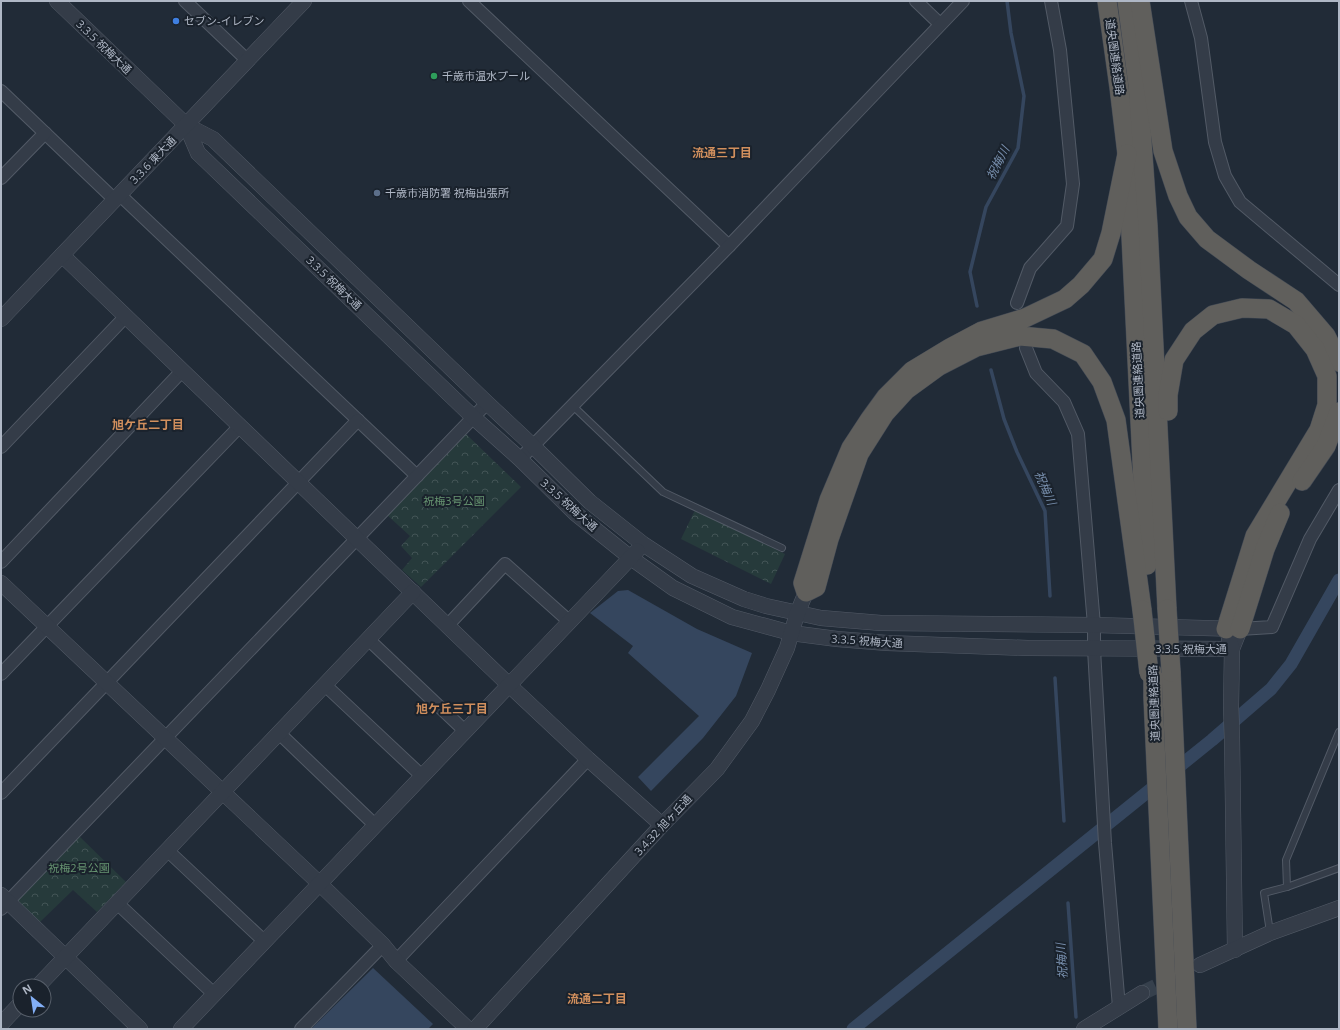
<svg xmlns="http://www.w3.org/2000/svg" width="1340" height="1030" font-family="'Open Sans','Noto Sans JP',sans-serif">
<style>
.park{fill:url(#park-crowns)}
.water{fill:#35465e}
.lines{fill:none;stroke-linecap:round;stroke-linejoin:round}
.stream{stroke:#35465e;stroke-width:3.5}
.canal{stroke:#35465e;stroke-width:13}
.tertiary-tunnel{stroke:#36404c;stroke-width:15;stroke-dasharray:15 8;stroke-linecap:butt}
.service-casing{stroke:#525a66;stroke-width:8}
.minor-casing{stroke:#525a66;stroke-width:14}
.tertiary-casing{stroke:#525a66;stroke-width:16}
.trunk-casing{stroke:#3f4753;stroke-width:20}
.service{stroke:#343c48;stroke-width:6}
.minor{stroke:#343c48;stroke-width:12}
.tertiary{stroke:#343c48;stroke-width:15}
.trunk{stroke:#605f5c;stroke-width:19}
.trunk-bridge-casing{stroke:#3f4753;stroke-width:20;stroke-linecap:butt}
.trunk-bridge{stroke:#605f5c;stroke-width:19}
.shop-dot{fill:#3f7fe0;stroke:#1a222c;stroke-width:1.5}
.leisure-dot{fill:#2e9e5b;stroke:#1a222c;stroke-width:1.5}
.service-dot{fill:#5c6f8a;stroke:#1a222c;stroke-width:1.5}
.labels{text-anchor:middle;stroke-width:4;stroke-linejoin:round;paint-order:stroke}
.poi-label{font-size:11px;fill:#afb7c5;stroke:#1a222c;text-anchor:start}
.street-label{font-size:11px;fill:#afb7c5;stroke:#1a222c}
.park-label{font-size:11px;fill:#679571;stroke:#1a222c}
.neighbourhood-label{font-size:12px;font-weight:bold;fill:#d18f5d;stroke:#1a222c}
.water-label{font-size:12px;font-style:italic;fill:#778eac;stroke:#1a222c}
</style>
<defs>
<pattern id="park-crowns" width="20" height="18" patternUnits="userSpaceOnUse"><rect width="20" height="18" fill="#263a3b"/><path d="M2 6a3 3 0 1 1 6 0M12 15a3 3 0 1 1 6 0" fill="none" stroke="#435456"/></pattern>
</defs>
<rect width="100%" height="100%" fill="#212b37"/>
<!-- park -->
<g class="park">
<polygon points="466,434 521,487 421,587 402,570 412,558 401,546 410,536 387,515"/>
<polygon points="695,510 785,554 771,584 681,539"/>
<polygon points="78,835 126,882 97,912 73,890 40,922 17,900"/>
</g>
<!-- water -->
<g class="water">
<polygon points="628,590 697,629 752,653 736,696 703,738 651,791 638,777 699,716 628,653 633,646 590,613 618,591"/>
<polygon points="373,968 433,1024 428,1029 311,1029"/>
</g>
<g class="lines">
<!-- stream -->
<g class="stream">
<polyline points="977,306 970,272 986,207 1018,148 1024,96 1011,33 1007,1"/>
<polyline points="991,370 1004,419 1017,452 1045,511 1050,596"/>
<polyline points="1055,678 1064,821"/>
<polyline points="1068,903 1076,1017"/>
</g>
<!-- canal -->
<polyline class="canal" points="853,1029 1212,740 1271,689 1291,664 1339,580"/>
<!-- tertiary-tunnel -->
<polyline class="tertiary-tunnel" points="1142,993 1174,978"/>
<!-- service casing -->
<g class="service-casing">
<g id="service">
<polyline points="573,406 663,492 782,548"/>
<polyline points="1287,887 1286,860 1339,732"/>
<polyline points="1270,932 1264,893 1287,887 1339,868"/>
</g>
</g>
<!-- minor casing -->
<g class="minor-casing">
<g id="minor">
<polyline points="185,1 247,60"/>
<polyline points="469,1 729,246"/>
<polyline points="916,1 940,24"/>
<polyline points="1191,1 1201,38 1215,142 1225,176 1240,202 1339,285"/>
<polyline points="1,91 115,200"/>
<polyline points="1,178 45,133"/>
<polyline points="120,195 417,476"/>
<polyline points="1017,303 1030,268 1067,226 1073,184 1060,50 1051,1"/>
<polyline points="1026,348 1036,373 1064,402 1078,434 1094,625 1094,649 1105,843 1119,1007"/>
<polyline points="1,447 126,316"/>
<polyline points="520,459 729,246 963,1"/>
<polyline points="1,562 182,371"/>
<polyline points="448,625 505,564 570,622"/>
<polyline points="1240,629 1272,627 1310,539 1339,490"/>
<polyline points="368,639 465,731"/>
<polyline points="1,674 240,426"/>
<polyline points="325,685 422,776"/>
<polyline points="279,733 375,825"/>
<polyline points="1,793 358,420"/>
<polyline points="167,850 264,941"/>
<polyline points="117,903 214,994"/>
<polyline points="1,909 487,403"/>
<polyline points="396,961 588,759"/>
<polyline points="301,1029 383,945"/>
</g>
</g>
<!-- tertiary casing -->
<g class="tertiary-casing">
<g id="tertiary">
<polyline points="57,1 186,125 213,139 487,403 533,446 590,502 643,544 692,576 744,599 766,606 821,618 881,623 1094,625 1240,629 1232,649 1028,648 887,643 837,639 791,633 732,617 673,588 631,558 576,514 520,459 473,417 198,153 186,125"/>
<polyline points="62,255 509,685 588,759 662,825"/>
<polyline points="1,319 304,1"/>
<polyline points="1,583 319,883 383,945 396,961 468,1029"/>
<polyline points="1229,639 1232,649 1231,707 1232,737 1235,950"/>
<polyline points="1,895 140,1029"/>
<polyline points="1200,965 1270,933 1339,908"/>
<polyline points="38,986 413,592"/>
<polyline points="1,1024 20,1004"/>
<polyline points="181,1029 637,551"/>
<polyline points="475,1029 662,825 717,769 752,721 768,690 787,648 797,614 806,592"/>
<polyline points="1084,1029 1142,993"/>
</g>
</g>
<!-- trunk casing -->
<g class="trunk-casing">
<g id="trunk">
<polyline points="1107,1 1119,87 1127,154 1147,565"/>
<polyline points="1127,1 1138,85 1148,226 1167,609"/>
<polyline points="1140,1 1163,151 1178,196 1188,217 1207,239 1249,270 1296,301 1326,336 1339,362"/>
<polyline points="1127,154 1111,233 1103,259 1081,285 1065,299 1025,318 982,331 950,348 912,371 886,397 870,419 851,448 829,500 803,583 806,592 816,587 829,539 859,454 885,413 906,390 939,366 976,347 1020,336 1053,339 1083,354 1102,382 1116,420 1142,610"/>
<polyline points="1168,411 1168,395 1174,360 1193,331 1213,315 1242,308 1269,309 1296,325 1315,349 1327,376 1327,405 1319,430 1255,536 1226,629"/>
<polyline points="1302,481 1326,446 1339,412"/>
<polyline points="1240,629 1265,549 1280,513"/>
<polyline points="1171,672 1187,1029"/>
<polyline points="1153,673 1153,697 1168,1029"/>
</g>
</g>
<!-- service -->
<use href="#service" class="service"/>
<!-- minor -->
<use href="#minor" class="minor"/>
<!-- tertiary -->
<use href="#tertiary" class="tertiary"/>
<!-- trunk -->
<use href="#trunk" class="trunk"/>
<!-- trunk-bridge casing -->
<g class="trunk-bridge-casing">
<g id="trunk-bridge">
<polyline points="1167,609 1171,672"/>
<polyline points="1142,610 1149,673"/>
</g>
</g>
<!-- trunk-bridge -->
<use href="#trunk-bridge" class="trunk-bridge"/>
</g>
<!-- markers -->
<circle class="shop-dot" cx="176" cy="21" r="4"/>
<circle class="leisure-dot" cx="434" cy="76" r="4"/>
<circle class="service-dot" cx="377" cy="193" r="4"/>
<g class="labels">
<!-- poi labels -->
<g class="poi-label">
<text x="184" y="25">セブン-イレブン</text>
<text x="442" y="80">千歳市温水プール</text>
<text x="385" y="197">千歳市消防署 祝梅出張所</text>
</g>
<!-- street labels -->
<g class="street-label">
<text transform="translate(104 47) rotate(44)" y="4">3.3.5 祝梅大通</text>
<text transform="translate(1115 57) rotate(82)" y="4">道央圏連絡道路</text>
<text transform="translate(153 160) rotate(-46)" y="4">3.3.6 東大通</text>
<text transform="translate(334 283) rotate(44)" y="4">3.3.5 祝梅大通</text>
<text transform="translate(1138 380) rotate(-93)" y="4">道央圏連絡道路</text>
<text transform="translate(569 505) rotate(42)" y="4">3.3.5 祝梅大通</text>
<text transform="translate(867 641) rotate(4)" y="4">3.3.5 祝梅大通</text>
<text x="1191" y="653">3.3.5 祝梅大通</text>
<text transform="translate(1154 703) rotate(-92)" y="4">道央圏連絡道路</text>
<text transform="translate(663 825) rotate(-47)" y="4">3.4.32 旭ヶ丘通</text>
</g>
<!-- park labels -->
<g class="park-label">
<text x="454" y="505">祝梅3号公園</text>
<text x="79" y="872">祝梅2号公園</text>
</g>
<!-- neighbourhood labels -->
<g class="neighbourhood-label">
<text x="722" y="157">流通三丁目</text>
<text x="148" y="429">旭ケ丘二丁目</text>
<text x="452" y="713">旭ケ丘三丁目</text>
<text x="597" y="1003">流通二丁目</text>
</g>
<!-- water labels -->
<g class="water-label">
<text transform="translate(998 163) rotate(-63)" y="4">祝梅川</text>
<text transform="translate(1045 488) rotate(67)" y="4">祝梅川</text>
<text transform="translate(1062 961) rotate(-94)" y="4">祝梅川</text>
</g>
</g>
<!-- border -->
<rect width="1340" height="1030" fill="none" stroke="#afb7c5" stroke-width="4"/>
<!-- north arrow -->
<g transform="translate(32 998) rotate(330)"><circle r="19" fill="#1a222c" stroke="#565e69"/>
<path d="M0-3L7 15L0 10L-7 15Z" fill="#83aff6"/>
<text y="-6" font-size="11" font-weight="bold" text-anchor="middle" fill="#afb7c5">N</text>
</g>
</svg>
